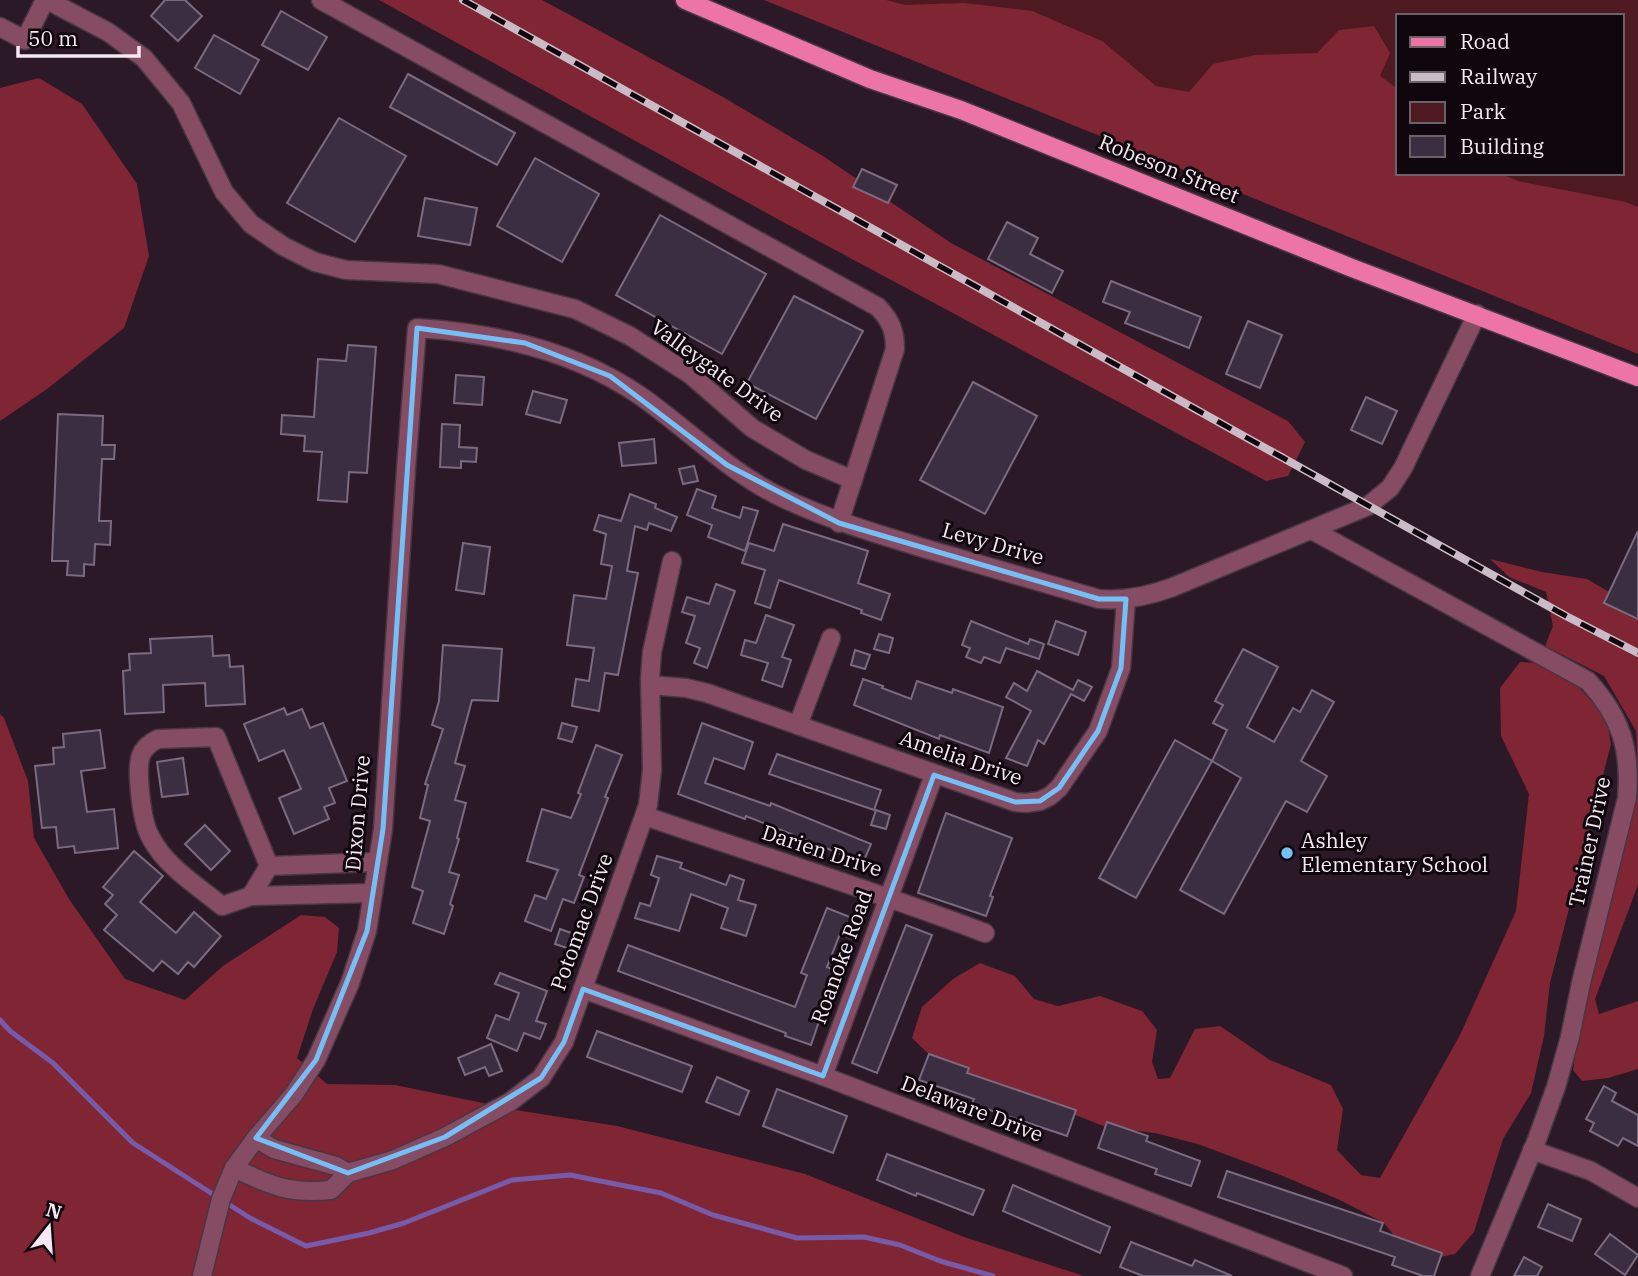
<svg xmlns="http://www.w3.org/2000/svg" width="1638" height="1276" font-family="'IBM Plex Serif',serif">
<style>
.green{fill:#4e1921;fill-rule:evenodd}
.forest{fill:#802534}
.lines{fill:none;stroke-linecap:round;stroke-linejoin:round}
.stream{stroke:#775bab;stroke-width:5}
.building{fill:#3c2e41;stroke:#7b6b81;stroke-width:2}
.minor-casing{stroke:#473643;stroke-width:21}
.primary-casing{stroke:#473643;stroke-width:21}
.minor{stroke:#864c63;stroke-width:18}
.primary{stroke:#ec74a6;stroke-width:18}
.rail-casing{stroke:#cabcc6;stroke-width:8}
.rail{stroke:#0f070d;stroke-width:5;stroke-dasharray:16;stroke-linecap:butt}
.marked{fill:none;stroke:#74c0f6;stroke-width:5;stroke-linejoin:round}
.poi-dot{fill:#74c0f6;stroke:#0f070d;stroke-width:2.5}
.labels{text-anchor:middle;stroke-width:6;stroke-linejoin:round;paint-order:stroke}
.street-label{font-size:21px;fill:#f5e8f1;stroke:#0f070d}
.poi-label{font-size:21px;fill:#f5e8f1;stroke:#0f070d;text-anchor:start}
</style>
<rect width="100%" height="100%" fill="#2b1927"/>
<!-- green -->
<path class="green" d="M838 0H1638V326ZM1398 16H1622V173H1398Z"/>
<!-- forest -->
<g class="forest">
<polygon points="379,0 542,0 723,97 823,156 951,243 1288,421 1305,442 1288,476 1266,481 783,222"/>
<polygon points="764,0 886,0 905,5 964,3 1032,11 1102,41 1156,86 1189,92 1213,64 1255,55 1317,53 1339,30 1374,26 1390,53 1380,76 1398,89 1398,173 1499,173 1518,181 1626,202 1638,207 1638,354"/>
<polygon points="39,78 82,104 137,184 149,256 124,328 47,389 0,421 0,88"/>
<polygon points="1490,559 1542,572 1587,579 1638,609 1638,773 1636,731 1604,676 1545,646 1553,626 1546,592 1509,577"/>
<polygon points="1520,662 1538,663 1573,681 1606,717 1611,744 1550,983 1544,1036 1531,1093 1503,1139 1474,1232 1455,1254 1434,1258 1401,1244 1384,1223 1340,1200 1278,1174 1198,1144 1155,1133 1106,1127 934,1059 912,1038 922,1007 953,979 980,963 1015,976 1034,999 1058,1006 1100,996 1142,1011 1157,1030 1152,1062 1158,1079 1170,1078 1195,1029 1220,1026 1270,1060 1331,1085 1343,1109 1337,1150 1361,1175 1380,1178 1460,1035 1516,911 1529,794 1501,736 1500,688"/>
<polygon points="0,714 4,718 28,781 34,838 69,899 125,979 185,1000 223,966 301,915 325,917 339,928 337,952 313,1009 297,1058 327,1084 395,1085 522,1111 617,1126 805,1174 964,1237 1084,1276 0,1276"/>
<polygon points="1638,795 1638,885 1595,999 1599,1014 1638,1001 1638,1069 1608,1078 1582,1081 1573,1070 1579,1025"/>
</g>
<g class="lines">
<!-- stream -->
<polyline class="stream" points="0,1020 10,1031 53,1063 133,1143 250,1218 306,1246 369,1233 404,1223 512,1180 570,1175 661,1193 713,1215 797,1238 864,1237 900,1245 940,1261 993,1276"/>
</g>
<!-- building -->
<g class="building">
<polygon points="165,0 185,0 202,16 178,41 151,16"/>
<polygon points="281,11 327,37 308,70 262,45"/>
<polygon points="214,35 259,60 240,94 195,68"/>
<polygon points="408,74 515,133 497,165 390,107"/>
<polygon points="339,118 406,156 355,242 287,203"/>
<polygon points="535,158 599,194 562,262 497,226"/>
<polygon points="862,169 897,185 888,203 853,187"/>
<polygon points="425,198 477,208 470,245 418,236"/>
<polygon points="660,215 766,274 722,354 616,295"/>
<polygon points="1007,222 1038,238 1030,254 1063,271 1052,293 988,259"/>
<polygon points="1111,281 1201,317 1189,348 1125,323 1130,312 1103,302"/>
<polygon points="794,296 863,331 816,419 747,383"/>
<polygon points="1248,321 1282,335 1260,388 1226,374"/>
<polygon points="348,345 376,347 367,473 349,472 347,502 318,500 322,452 304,451 305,436 281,434 282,415 314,417 318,359 346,361"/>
<polygon points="456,375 484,377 482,405 454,403"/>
<polygon points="973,382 1037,416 985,514 920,480"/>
<polygon points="533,391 567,400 560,423 526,414"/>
<polygon points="1366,397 1397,411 1382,444 1351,430"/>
<polygon points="58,414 103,416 102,445 115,445 114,459 102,459 99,521 111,521 110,545 95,544 94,565 84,564 84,576 67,575 68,561 52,561"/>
<polygon points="442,424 460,425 459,447 477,448 476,462 461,461 461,468 440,467"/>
<polygon points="654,439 656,463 622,466 619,443"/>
<polygon points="694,466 698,481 683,484 679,469"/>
<polygon points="697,489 716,496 712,508 740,518 743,507 758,511 745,551 708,537 712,525 687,515"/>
<polygon points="630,494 656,504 655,508 677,517 671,531 649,523 647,530 635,526 627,571 638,573 618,675 605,673 599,711 572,706 576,679 589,681 594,648 567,645 574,595 606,599 612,566 601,564 606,534 594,530 599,515 621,521"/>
<polygon points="783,524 868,551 858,583 890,594 881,620 861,613 862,610 779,580 770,608 755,603 765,570 742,563 749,543 774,551"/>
<polygon points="1638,531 1638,619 1604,603"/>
<polygon points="463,543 490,547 484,594 456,590"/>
<polygon points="716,584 735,591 707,668 694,663 700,648 686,643 695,616 682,612 687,597 709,604"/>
<polygon points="766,615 794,625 782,657 791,660 782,687 762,680 768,663 741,655 745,640 756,643"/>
<polygon points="971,621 1028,644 1030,639 1044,644 1039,659 1006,648 1000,663 984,657 981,663 966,657 970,648 962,645"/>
<polygon points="1056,621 1086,632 1078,655 1048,644"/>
<polygon points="879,634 893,638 889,653 874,649"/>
<polygon points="212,636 213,656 229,655 230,667 243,666 245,704 206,706 205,683 163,685 164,712 125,714 123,671 130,670 129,654 151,653 150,639"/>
<polygon points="443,645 502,649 498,701 472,700 455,763 465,766 455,800 466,803 457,838 459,839 449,872 459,875 450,904 453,906 444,934 413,923 423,891 412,887 430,821 420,818 428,785 425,784 443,729 432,725 439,701"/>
<polygon points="1243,649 1278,667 1247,727 1274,742 1293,708 1300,712 1312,690 1334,702 1301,761 1327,776 1307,812 1286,801 1224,914 1180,890 1241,778 1212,761 1227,730 1213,723 1223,705 1215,701"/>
<polygon points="855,650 870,655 865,669 851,665"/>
<polygon points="1037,671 1073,690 1078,680 1092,687 1084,701 1071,694 1044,744 1038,740 1027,766 1006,758 1031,711 1006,697 1014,683 1027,691"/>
<polygon points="863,679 883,686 882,688 911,699 917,681 952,693 953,689 1003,707 989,753 940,735 939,739 854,705"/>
<polygon points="284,708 287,715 302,709 310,728 323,723 347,781 329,788 335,803 324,807 329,819 294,834 279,798 301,789 284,750 259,761 244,724"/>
<polygon points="562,723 577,727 572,742 558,738"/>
<polygon points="702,723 753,742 744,769 714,758 705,783 770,806 771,803 871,844 863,863 746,816 745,819 678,794"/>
<polygon points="100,730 105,768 81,771 87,812 114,809 118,848 75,853 74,846 58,848 56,827 42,828 35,766 54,764 53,748 64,747 63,734"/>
<polygon points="1175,740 1212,761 1136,898 1099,878"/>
<polygon points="596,745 622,755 605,797 608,798 579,875 584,877 574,903 563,899 551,931 525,921 535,895 546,899 558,870 527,861 542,809 571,818 581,794 578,793"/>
<polygon points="777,754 881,790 874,810 769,774"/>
<polygon points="183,758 188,794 162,797 157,762"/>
<polygon points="876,810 890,815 886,829 871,825"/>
<polygon points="946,813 1012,838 990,896 993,897 986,916 918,893"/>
<polygon points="205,825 230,851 211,870 185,844"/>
<polygon points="134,851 163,876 140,902 176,933 194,912 221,936 194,967 188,962 178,974 162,961 153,971 104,930 117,915 105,904 113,895 103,887"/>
<polygon points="657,856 682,863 680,868 726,885 730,875 744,880 738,900 756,905 746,936 721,928 728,908 691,894 679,931 635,918 640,903 650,906 659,878 651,875"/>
<polygon points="827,908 860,921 853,939 840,934 827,967 836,971 811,1045 785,1036 786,1033 618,971 628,945 795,1007 807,975 801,973"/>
<polygon points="906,925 932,935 877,1073 852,1063"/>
<polygon points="560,929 574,934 570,949 555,944"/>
<polygon points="500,973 547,991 536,1021 546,1024 540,1039 524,1033 517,1051 487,1038 496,1015 509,1020 519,993 495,984"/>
<polygon points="597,1031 692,1066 682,1092 587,1057"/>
<polygon points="491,1044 502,1071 489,1076 485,1067 465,1075 458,1058"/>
<polygon points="929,1054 969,1068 967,1073 1076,1110 1067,1136 972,1104 974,1099 919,1080"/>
<polygon points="717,1077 749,1091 739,1115 706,1102"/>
<polygon points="1604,1086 1616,1093 1612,1101 1638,1115 1638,1146 1623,1138 1618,1146 1590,1131 1594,1123 1586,1119"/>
<polygon points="777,1089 847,1116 833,1153 763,1126"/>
<polygon points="1107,1122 1148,1136 1146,1141 1200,1161 1191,1186 1155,1174 1157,1169 1098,1148"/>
<polygon points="887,1154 984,1190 973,1215 917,1193 916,1196 877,1180"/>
<polygon points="1227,1171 1383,1223 1380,1231 1442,1253 1434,1276 1423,1276 1392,1265 1395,1257 1218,1197"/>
<polygon points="1013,1185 1110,1227 1100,1253 1003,1211"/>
<polygon points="1548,1204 1581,1219 1572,1241 1538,1227"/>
<polygon points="1610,1234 1638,1255 1625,1275 1595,1254"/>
<polygon points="1131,1242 1192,1266 1195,1260 1232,1276 1143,1276 1120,1267"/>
<polygon points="1524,1257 1542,1267 1537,1276 1514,1276"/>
</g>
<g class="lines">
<!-- minor casing -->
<g class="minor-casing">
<g id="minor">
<polyline points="47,0 108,32 144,58 181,103 224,192 251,224 283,246 315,262 346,270 438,274 575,309 630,336 691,375 752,428 806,460 853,480"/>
<path d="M321 0 878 307C891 321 895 331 895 349L839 523"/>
<polyline points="0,27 25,40 45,0"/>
<path d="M1312 530 1588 681C1621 717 1631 749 1627 798L1581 983 1570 1037 1556 1087 1536 1142 1480 1276"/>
<polyline points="650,685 686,688 707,693 1015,802 1026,803 1040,801 1050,796 1059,788 1098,731 1121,668 1126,599"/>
<polyline points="798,725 831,638"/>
<path d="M645 816C758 855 873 890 985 933"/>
<polyline points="269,866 376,862"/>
<path d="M251 896 269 866 216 737 158 739C139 748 138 760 139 779 140 795 143 825 151 838 166 867 198 886 222 906L251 896 373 893"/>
<polyline points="583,989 823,1076 1343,1276"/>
<polyline points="823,1076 934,775"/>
<polyline points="1532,1150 1591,1171 1638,1198"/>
<path d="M234 1168C271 1186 289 1194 331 1190L348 1173 336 1166 274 1149 256 1138"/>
<polyline points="348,1173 393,1160 445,1137 510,1102 541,1078 564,1042 648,805 652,770 650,678 652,652 672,561"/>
<path d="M202 1276 221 1199 234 1168 256 1138 294 1094 316 1060 350 983 367 931 383 829 406 469 417 328C497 333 576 351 642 397 690 431 731 474 785 499 832 521 881 535 930 550 986 566 1043 583 1099 599 1124 601 1149 596 1173 587L1368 506 1390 488 1403 468 1477 314"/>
</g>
</g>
<!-- primary casing -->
<g class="primary-casing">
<polyline id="primary" points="685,0 870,79 961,110 1352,268 1638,377"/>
</g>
<!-- minor -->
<use href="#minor" class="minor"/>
<!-- primary -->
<use href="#primary" class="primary"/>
<!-- rail casing -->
<g class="rail-casing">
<polyline id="rail" points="463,0 1566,616 1638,653"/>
</g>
<!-- rail -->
<use href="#rail" class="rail"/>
</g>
<!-- marked area -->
<path class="marked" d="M417 328 525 343 610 376 727 465 839 523 1099 599H1126L1121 668 1098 731 1059 788 1040 801 1015 802 934 775 823 1076 583 989 564 1042 541 1078 445 1137 348 1173 256 1138 316 1060 367 931 383 829Z"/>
<!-- markers -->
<circle class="poi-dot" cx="1287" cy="853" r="7"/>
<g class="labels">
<!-- street labels -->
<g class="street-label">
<text transform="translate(1169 169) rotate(22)" y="7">Robeson Street</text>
<text transform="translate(717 371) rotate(36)" y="7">Valleygate Drive</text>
<text transform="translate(993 544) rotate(16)" y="7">Levy Drive</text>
<text transform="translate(961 758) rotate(19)" y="7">Amelia Drive</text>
<text transform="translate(358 813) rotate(-85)" y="7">Dixon Drive</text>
<text transform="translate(1590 842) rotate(-78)" y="7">Trainer Drive</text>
<text transform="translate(822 851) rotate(18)" y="7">Darien Drive</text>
<text transform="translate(582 922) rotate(-70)" y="7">Potomac Drive</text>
<text transform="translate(842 957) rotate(-70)" y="7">Roanoke Road</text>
<text transform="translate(972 1109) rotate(21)" y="7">Delaware Drive</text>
</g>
<!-- poi labels -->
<g class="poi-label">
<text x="1301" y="848">Ashley<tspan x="1301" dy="24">Elementary School</tspan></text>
</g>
</g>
<!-- legend -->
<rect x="1396" y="14" width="228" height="161" fill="#0f070d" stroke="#6b6168" stroke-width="2"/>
<rect x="1410" y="37" width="35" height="10" fill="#ec74a6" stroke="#6b6168" stroke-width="2"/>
<text x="1460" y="49" font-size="21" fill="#f5e8f1">Road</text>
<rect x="1410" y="72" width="35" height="10" fill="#cabcc6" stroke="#6b6168" stroke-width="2"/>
<text x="1460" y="84" font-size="21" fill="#f5e8f1">Railway</text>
<rect x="1410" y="102" width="35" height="21" fill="#4e1921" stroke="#6b6168" stroke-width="2"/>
<text x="1460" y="119" font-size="21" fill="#f5e8f1">Park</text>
<rect x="1410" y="136" width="35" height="21" fill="#3c2e41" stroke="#6b6168" stroke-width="2"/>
<text x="1460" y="154" font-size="21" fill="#f5e8f1">Building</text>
<!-- north arrow -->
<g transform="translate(49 1227) rotate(17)" stroke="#0f070d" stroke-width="5" paint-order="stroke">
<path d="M0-5L12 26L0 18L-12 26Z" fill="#f5e8f1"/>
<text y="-10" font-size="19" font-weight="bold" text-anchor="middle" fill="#f5e8f1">N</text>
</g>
<!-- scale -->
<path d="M18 46v10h121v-10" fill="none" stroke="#f5e8f1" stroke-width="3.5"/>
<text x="28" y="46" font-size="21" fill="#f5e8f1" stroke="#0f070d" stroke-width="5" paint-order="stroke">50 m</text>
</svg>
